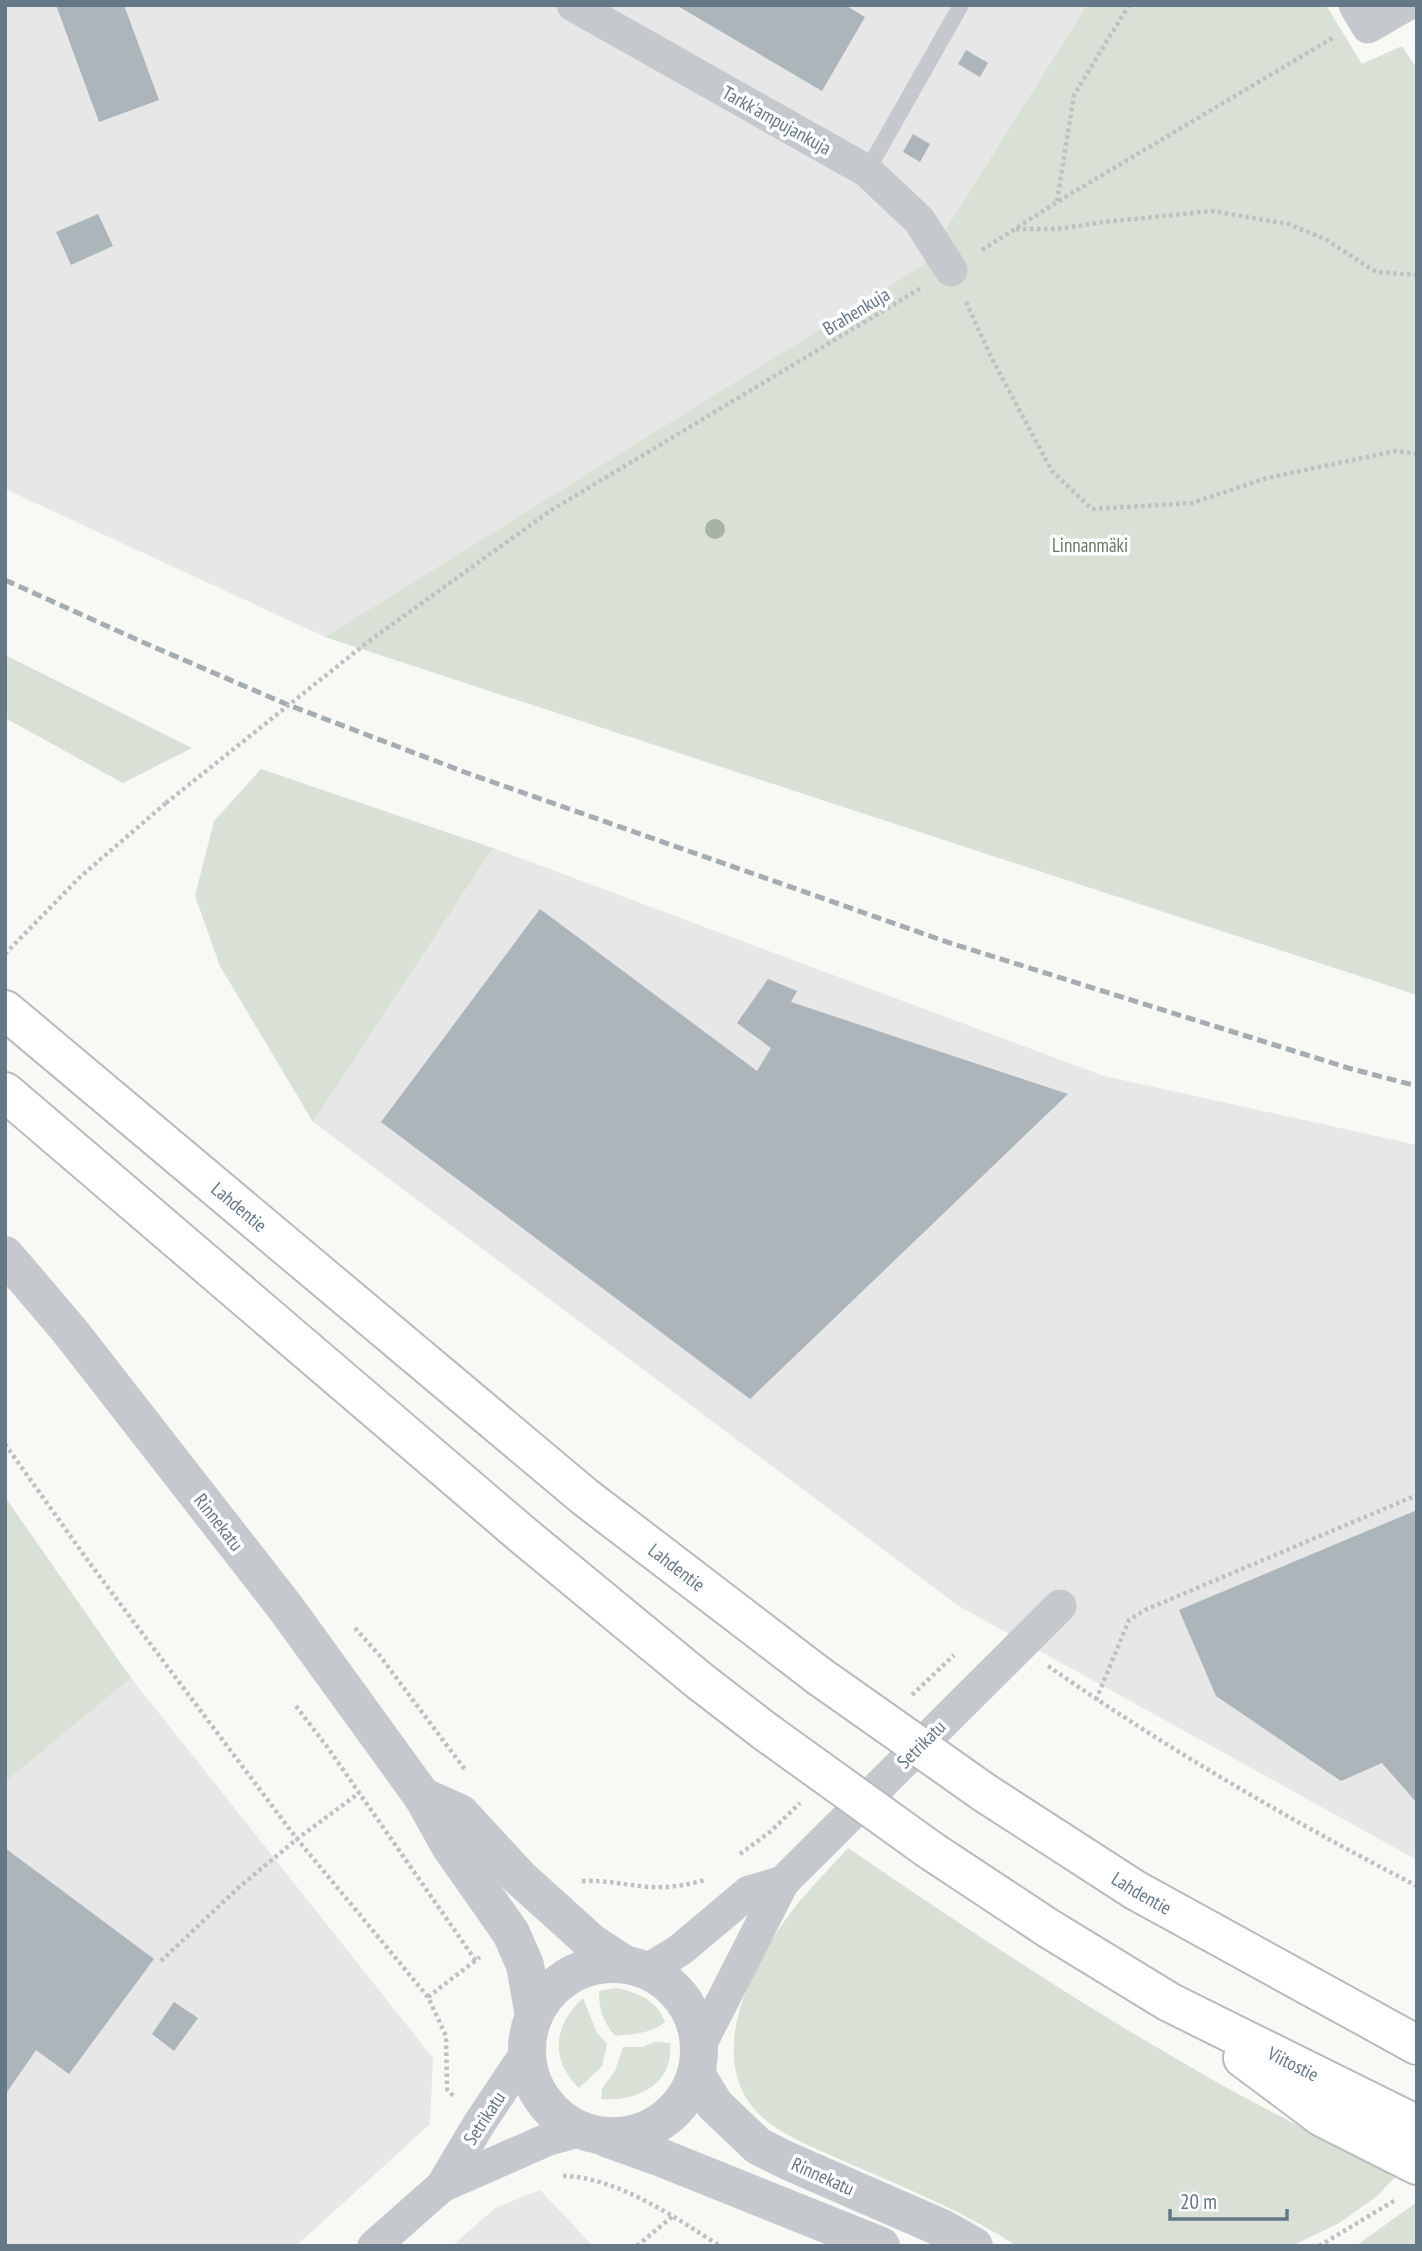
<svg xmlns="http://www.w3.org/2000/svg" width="1422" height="2251" font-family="'PT Sans Narrow',sans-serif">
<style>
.built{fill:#e6e7e6}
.green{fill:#d9e0d6}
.building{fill:#acb5ba}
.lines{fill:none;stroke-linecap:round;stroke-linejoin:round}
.trunk-casing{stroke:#b7bbbe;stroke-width:42}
.path{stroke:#bec1c3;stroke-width:4.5;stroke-dasharray:3.5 3.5;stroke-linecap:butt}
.service{stroke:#c5c9cd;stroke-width:16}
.minor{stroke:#c5c9cd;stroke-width:33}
.tertiary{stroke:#c5c9cd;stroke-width:38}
.trunk{stroke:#fff;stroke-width:38}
.rail{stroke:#a5acb2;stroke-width:5;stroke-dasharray:10 5;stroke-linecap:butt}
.trunk-bridge-casing{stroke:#b7bbbe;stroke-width:42;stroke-linecap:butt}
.path-bridge{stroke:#bec1c3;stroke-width:4.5;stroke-dasharray:3.5 3.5;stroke-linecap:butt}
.trunk-bridge{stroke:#fff;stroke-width:38}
.tree{fill:#a7b3a3}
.labels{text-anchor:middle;stroke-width:7;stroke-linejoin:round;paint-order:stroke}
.street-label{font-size:19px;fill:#657888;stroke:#fff}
.park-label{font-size:19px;fill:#657a60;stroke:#fff}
</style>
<rect width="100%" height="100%" fill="#f8f8f5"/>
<!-- built -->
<g class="built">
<polygon points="5,5 1087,5 923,265 325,637 5,489"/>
<polygon points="493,848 1104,1076 1417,1145 1417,1860 957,1605 313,1122"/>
<polygon points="131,1678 433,2058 430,2124 296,2246 5,2246 5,1782"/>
<polygon points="540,2190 593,2246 452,2246 495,2208"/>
</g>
<!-- green -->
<g class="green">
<polygon points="1087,5 1326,5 1362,64 1402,46 1417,69 1417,995 325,637 923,265"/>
<polygon points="5,655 192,748 123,783 5,718"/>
<polygon points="261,769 493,848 313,1122 220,966 195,896 214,821"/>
<polygon points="5,1497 131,1678 5,1782"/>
<path d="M848 1848C955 1921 1063 1993 1175 2058 1247 2101 1322 2138 1397 2175L1377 2196 1341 2222 1292 2246H1017C966 2213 911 2190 855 2166 827 2153 785 2138 762 2117 700 2060 753 1960 795 1907 811 1887 830 1868 848 1848Z"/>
<path d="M616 1988C637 1992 657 2000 665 2022 650 2034 634 2034 615 2036 603 2021 599 2010 599 1991Z"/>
<path d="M583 1998 597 2033 607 2044 602 2066 579 2088C549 2059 554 2025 583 1998Z"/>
<path d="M654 2042 670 2043C674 2085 636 2102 601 2099L602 2088 615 2071 623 2047H643Z"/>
<polygon points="1417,2202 1417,2246 1355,2246 1357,2245"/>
</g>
<!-- building -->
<g class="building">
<polygon points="56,5 124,5 159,100 99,122"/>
<polygon points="676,5 845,5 865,17 822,91"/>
<polygon points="966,50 988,63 980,77 958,64"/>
<polygon points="913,134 930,144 920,162 903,152"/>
<polygon points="98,214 113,246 71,265 56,232"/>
<polygon points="540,909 757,1071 771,1048 737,1023 768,979 797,991 791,1002 1068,1094 750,1399 381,1122"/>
<polygon points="1417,1510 1417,1803 1382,1763 1341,1781 1216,1696 1179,1610"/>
<polygon points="5,1848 154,1959 69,2074 36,2050 5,2095"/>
<polygon points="174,2002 198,2018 174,2051 152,2034"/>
</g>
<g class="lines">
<!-- trunk casing -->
<g class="trunk-casing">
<g id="trunk">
<path id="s1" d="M5 1010 585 1497 819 1676"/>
<polyline points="5,1092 524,1536 701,1682 766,1732"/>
<path id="s2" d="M985 1793 1135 1890 1417 2045"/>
<path id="s3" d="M930 1850 1048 1928 1169 2002 1417 2125"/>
<polyline points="1243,2058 1322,2117 1417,2165"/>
</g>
</g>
<!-- path -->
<g class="path">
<polyline points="1057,201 1074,95 1129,5"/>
<polyline points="1016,229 1056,229 1105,222 1212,211 1288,224 1325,239 1376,272 1417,275"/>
<polyline points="982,250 1057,202 1334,37"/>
<polyline points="966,302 991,357 1052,471 1092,509 1192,503 1267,478 1396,451 1417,454"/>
<polyline points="369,641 550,511 921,288"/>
<polyline points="5,954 80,877 166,803"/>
<polyline points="5,1444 91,1565 297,1839 428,1997 446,2036 447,2089 455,2098"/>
<polyline points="355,1628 380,1656 466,1771"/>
<path d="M1048 1666C1166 1748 1289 1820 1417 1886"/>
<polyline points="912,1695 954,1655"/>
<polyline points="1096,1700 1129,1620 1145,1610 1417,1495"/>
<polyline points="296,1706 328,1748 476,1961"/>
<polyline points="740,1854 770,1832 800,1803"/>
<path d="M582 1881C607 1880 626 1885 649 1887 669 1888 687 1885 705 1880"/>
<polyline points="161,1961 238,1888 297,1839 359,1793"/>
<polyline points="428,1997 480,1957"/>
<path d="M563 2176C617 2177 676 2218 720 2246"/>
<polyline points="637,2246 673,2216"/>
<polyline points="1319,2246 1397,2199"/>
</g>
<!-- service -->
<polyline class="service" points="867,171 961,5"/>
<!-- minor -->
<g class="minor">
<polyline points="573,5 867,171 919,220 951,270"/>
<polyline points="1355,5 1368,27 1406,5"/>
<polyline points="647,1970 680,1950 749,1892 783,1882"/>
<polyline points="700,2045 783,1882 1060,1606"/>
<polyline points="442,2186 479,2124 527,2052"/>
<polyline points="374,2246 442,2186 549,2139 582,2130"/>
</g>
<!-- tertiary -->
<g class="tertiary">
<polyline points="5,1255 69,1330 285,1607 422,1796 450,1846 511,1933 525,1965 534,2016"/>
<polyline points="422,1796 460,1813 519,1877 592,1943 624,1964"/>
<circle cx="613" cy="2050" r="86"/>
<polyline points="696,2074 715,2105 758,2146 788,2161 944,2229 974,2246"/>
<polyline points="606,2138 662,2158 881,2246"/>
</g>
<!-- trunk -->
<use href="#trunk" class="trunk"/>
<!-- rail -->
<polyline class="rail" points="5,580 140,641 286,704 467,773 947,942 1348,1068 1417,1086"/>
<!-- trunk-bridge casing -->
<g class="trunk-bridge-casing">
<g id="trunk-bridge">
<polyline points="819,1676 985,1793"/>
<polyline points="766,1732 930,1850"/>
</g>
</g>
<!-- path-bridge -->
<polyline class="path-bridge" points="166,803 369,641"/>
<!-- trunk-bridge -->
<use href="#trunk-bridge" class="trunk-bridge"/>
</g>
<!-- trees -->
<circle class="tree" cx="715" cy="529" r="10"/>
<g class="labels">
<!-- street labels -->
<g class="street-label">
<text transform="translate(777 120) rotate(29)" y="7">Tarkk'ampujankuja</text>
<text transform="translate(856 311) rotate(-31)" y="7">Brahenkuja</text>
<text dy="7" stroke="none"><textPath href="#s1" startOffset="306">Lahdentie</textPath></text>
<text transform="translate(219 1522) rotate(52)" y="7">Rinnekatu</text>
<text dy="7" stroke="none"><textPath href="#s1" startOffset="873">Lahdentie</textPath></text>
<text transform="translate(921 1744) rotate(-45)" y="7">Setrikatu</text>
<text dy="7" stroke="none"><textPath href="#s2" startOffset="186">Lahdentie</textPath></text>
<text dy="7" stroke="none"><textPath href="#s3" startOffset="422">Viitostie</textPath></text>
<text transform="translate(484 2118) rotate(-57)" y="7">Setrikatu</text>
<text transform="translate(823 2176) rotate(24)" y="7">Rinnekatu</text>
</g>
<!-- park labels -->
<g class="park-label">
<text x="1090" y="552">Linnanmäki</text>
</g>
</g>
<!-- border -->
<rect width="1422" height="2251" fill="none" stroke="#657888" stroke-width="14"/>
<!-- scale -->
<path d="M1170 2209v10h117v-10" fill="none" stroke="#657888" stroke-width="3.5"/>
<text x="1180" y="2209" font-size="21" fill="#657888" stroke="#ffffff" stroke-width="5" paint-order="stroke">20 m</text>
</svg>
